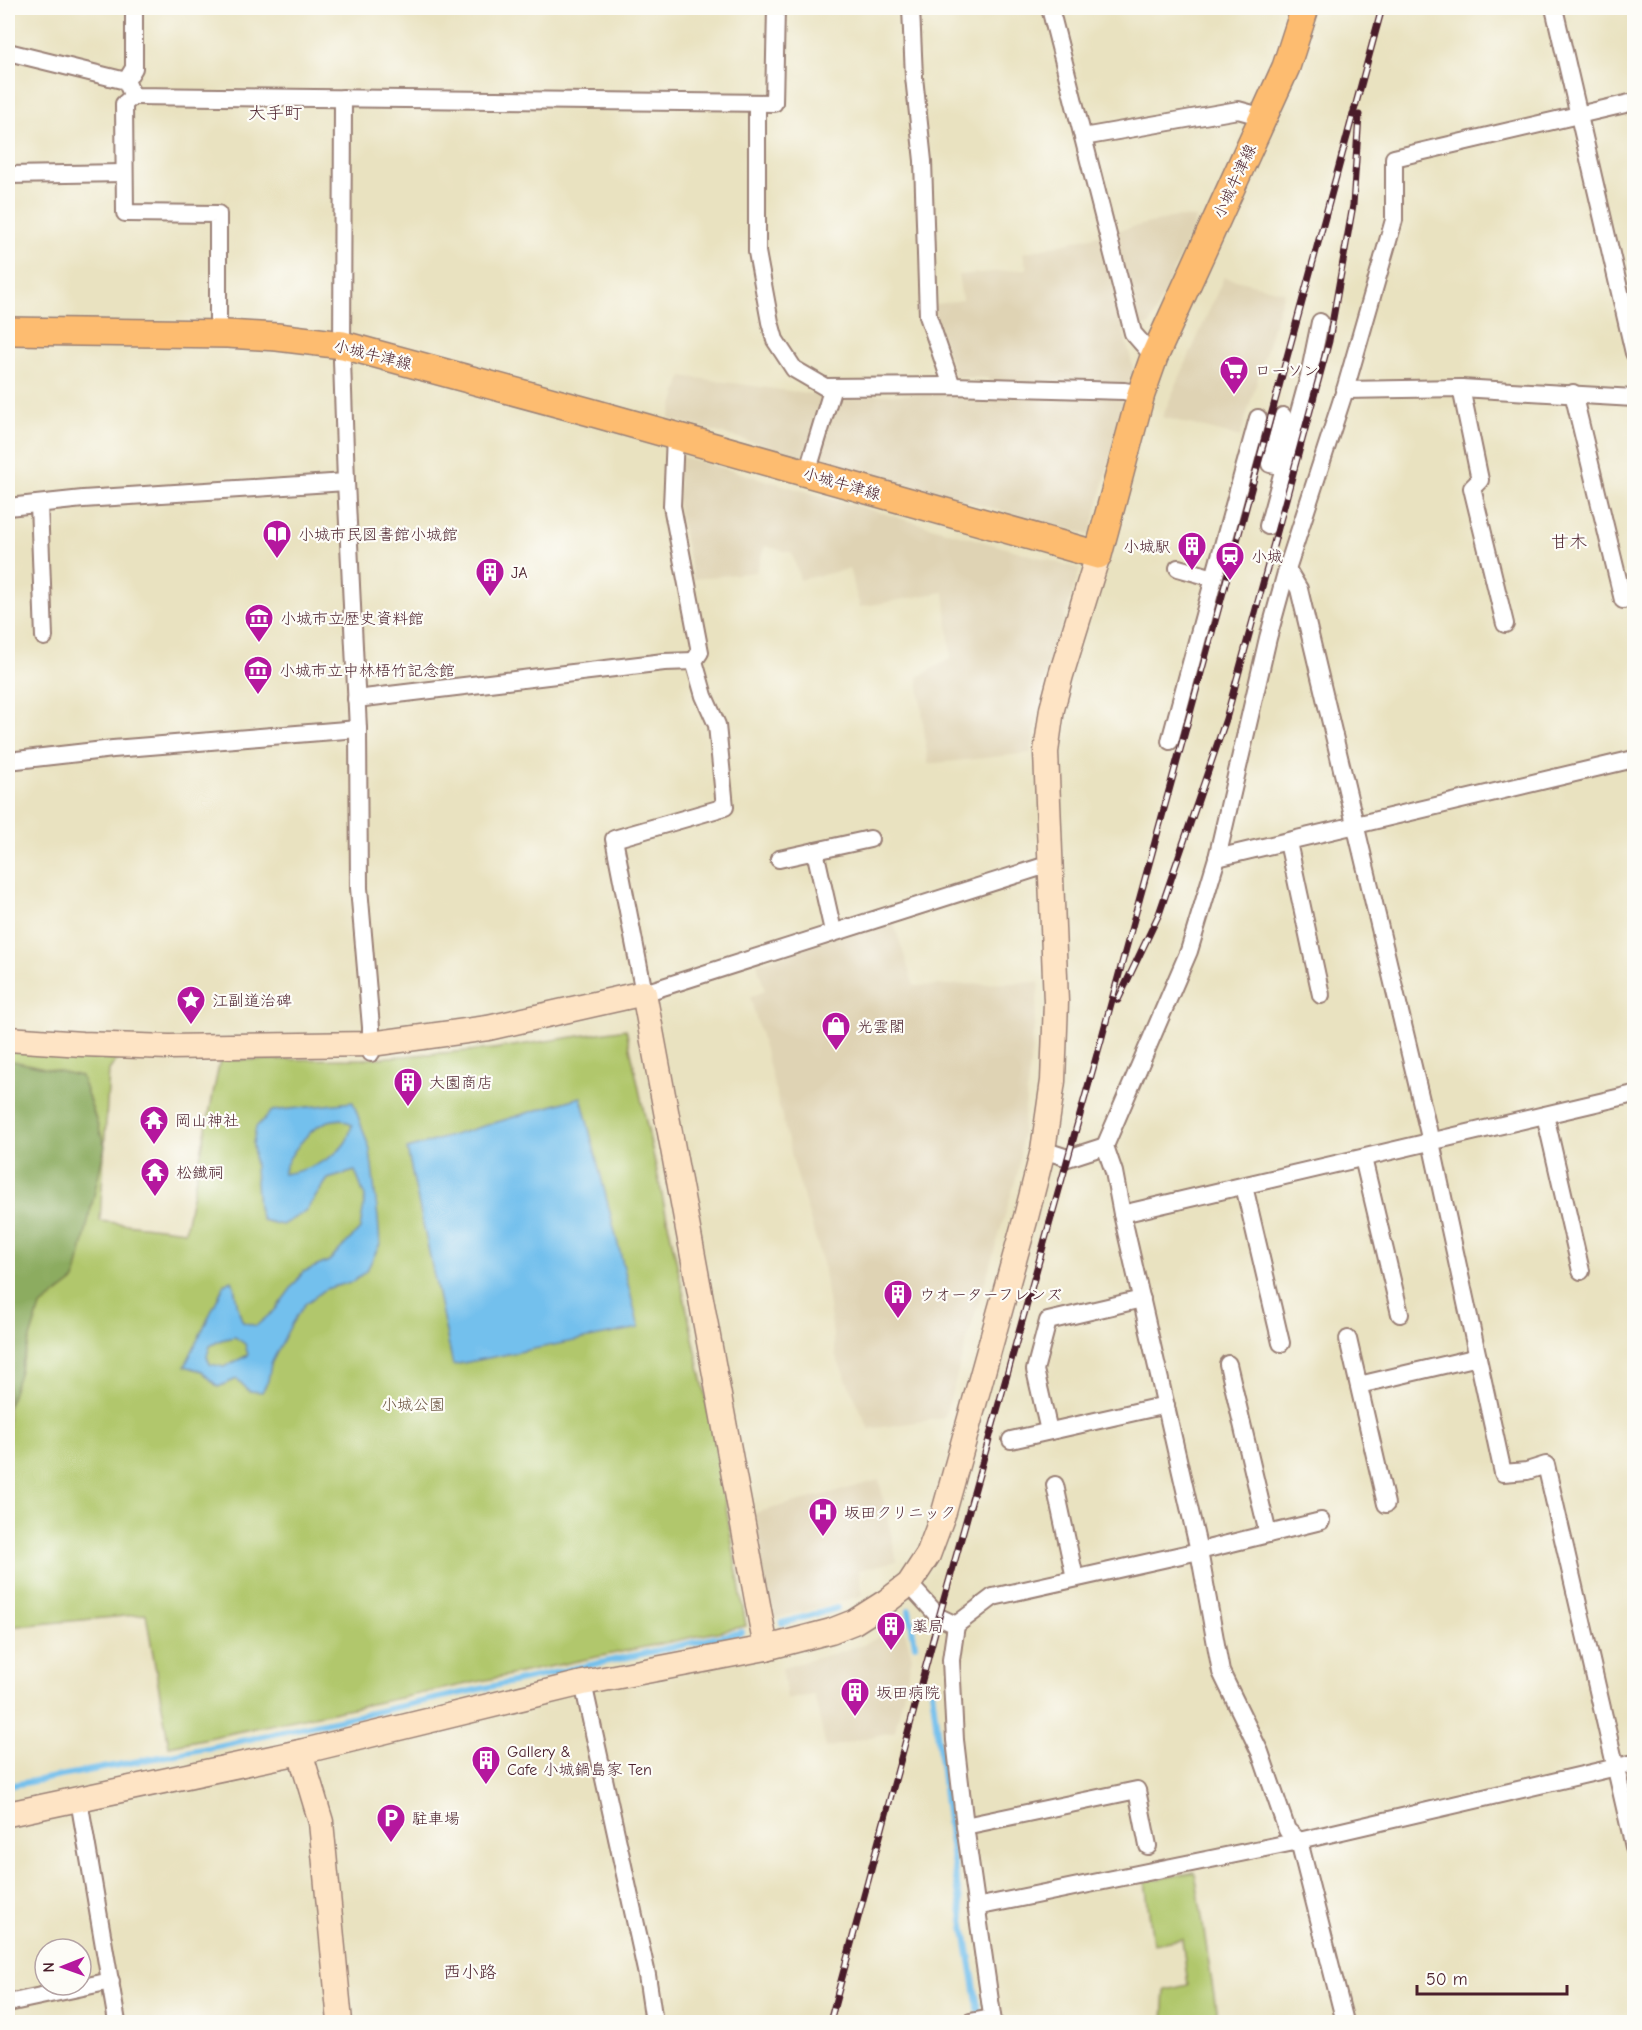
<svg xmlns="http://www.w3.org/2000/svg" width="1642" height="2030" font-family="'Comic Neue','Klee One',sans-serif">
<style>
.built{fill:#dfd3b4}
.green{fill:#b1c76c;stroke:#7e734c;stroke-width:1.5}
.forest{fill:#8cac60;stroke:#6b6646;stroke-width:1.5}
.water{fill:#73c0ed;stroke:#5e708c;stroke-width:1.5;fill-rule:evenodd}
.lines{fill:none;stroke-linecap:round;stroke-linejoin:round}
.stream{stroke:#73c0ed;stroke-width:6}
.street-casing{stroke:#9a8076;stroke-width:20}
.secondary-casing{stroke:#9a8076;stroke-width:27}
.primary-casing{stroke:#9a8076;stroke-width:30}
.street{stroke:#fff;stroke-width:16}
.secondary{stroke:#fee4c5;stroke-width:24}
.primary{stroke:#fdbc6f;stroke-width:27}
.rail-casing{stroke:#4a1f2b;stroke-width:7}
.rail{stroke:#fdfcf7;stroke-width:4.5;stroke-dasharray:14;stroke-linecap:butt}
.labels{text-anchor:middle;stroke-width:4.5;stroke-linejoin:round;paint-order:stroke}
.street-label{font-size:16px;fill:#4a1f2b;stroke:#fdfcf7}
.poi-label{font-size:16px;fill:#4a1f2b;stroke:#fdfcf7;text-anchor:start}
.park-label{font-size:16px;fill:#69513e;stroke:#fdfcf7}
.neighbourhood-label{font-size:18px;fill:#4a1f2b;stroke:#fdfcf7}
</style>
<rect width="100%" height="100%" fill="#fdfcf7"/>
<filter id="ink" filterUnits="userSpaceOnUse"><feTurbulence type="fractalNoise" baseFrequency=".0167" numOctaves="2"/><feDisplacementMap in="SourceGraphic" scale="12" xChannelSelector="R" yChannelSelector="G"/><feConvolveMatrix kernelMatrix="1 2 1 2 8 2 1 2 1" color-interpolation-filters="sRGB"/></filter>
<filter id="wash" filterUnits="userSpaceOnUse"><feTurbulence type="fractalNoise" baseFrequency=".008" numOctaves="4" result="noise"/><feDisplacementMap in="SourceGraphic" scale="24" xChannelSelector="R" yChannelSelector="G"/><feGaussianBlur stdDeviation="1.35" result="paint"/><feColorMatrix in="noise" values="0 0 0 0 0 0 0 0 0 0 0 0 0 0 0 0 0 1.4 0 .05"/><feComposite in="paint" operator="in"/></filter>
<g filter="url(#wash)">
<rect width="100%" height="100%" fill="#e9e2c0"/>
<!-- built -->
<g class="built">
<polygon points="1175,217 1197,218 1150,325 1124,331 1134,372 1090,535 669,419 682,376 818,395 988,394 988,378 955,377 932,305 962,300 958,275 1027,269 1023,253"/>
<polygon points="1224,277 1284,292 1240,437 1162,417"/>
<polygon points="677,455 1080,569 1044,679 1031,753 928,764 918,677 951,658 944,592 860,607 849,569 800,580 792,553 765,546 756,572 693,579 678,507"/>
<polygon points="892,917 914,986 1039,982 1018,1172 944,1418 869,1429 836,1357 823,1264 794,1165 767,1057 750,997 765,991 757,964"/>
<polygon points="879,1480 897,1561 859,1570 862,1596 770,1620 751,1514"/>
<polygon points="903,1624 912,1657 895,1731 826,1748 814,1695 787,1699 782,1668 863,1645"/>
</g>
<!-- green -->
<g class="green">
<polygon points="626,1029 714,1435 746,1626 169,1746 146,1614 8,1627 8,1046 65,1057 118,1059 109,1070 100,1221 185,1231 220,1060 364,1059 493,1049"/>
<polygon points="1195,1872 1218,2022 1163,2022 1165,1990 1188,1985 1182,1939 1153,1944 1145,1881"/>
</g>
<!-- forest -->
<polygon class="forest" points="8,1060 81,1076 105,1146 75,1280 40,1307 8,1408"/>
<!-- water -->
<g class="water">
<polygon points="581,1097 639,1328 453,1365 407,1149"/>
<path d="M353 1102 370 1150 378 1218 380 1244 367 1270 354 1281 326 1289 305 1304 292 1323 271 1364 268 1381 262 1392 249 1391 237 1379 218 1387 202 1371 185 1366 225 1283 232 1280C237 1294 236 1309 243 1322L256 1326 275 1310 303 1272 329 1261 360 1229 365 1197 355 1171 328 1179 305 1212 282 1225 262 1220 258 1208 253 1143 256 1127 272 1111ZM341 1119 352 1125C350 1131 349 1138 345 1143 333 1161 304 1171 283 1174 287 1156 309 1129 326 1122 331 1120 337 1120 341 1119ZM235 1337 245 1344 248 1355 224 1367 210 1364 207 1356 210 1346 221 1340Z"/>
</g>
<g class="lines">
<!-- stream -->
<g class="stream">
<polyline points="909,1610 915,1645"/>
<polyline points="782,1623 837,1608"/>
<polyline points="932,1690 953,1861 980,2019"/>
<polyline points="8,1786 213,1747 742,1632"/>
</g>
</g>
</g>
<g filter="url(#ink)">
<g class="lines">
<!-- street casing -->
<g class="street-casing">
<g id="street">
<polyline points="911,8 914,77 923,161 928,316 952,386"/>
<polyline points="1050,8 1133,333 1154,357"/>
<polyline points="1554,8 1634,353"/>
<polyline points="8,52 126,81 133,96 774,103 776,8"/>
<polyline points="126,81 134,68 134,8"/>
<polyline points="133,96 124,104 125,213 218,214 218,334"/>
<polyline points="343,98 342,360 346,482 358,729 359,888 371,1027 371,1053"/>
<polyline points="1634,102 1394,158 1394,220 1345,390 1287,569 1268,638 1217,858 1189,951 1105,1146 1114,1172 1122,1214 1634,1094"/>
<polyline points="757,104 757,252 770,322 775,340 794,369 825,387 952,386 1124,391 1141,394"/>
<polyline points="1083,137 1238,110 1264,117"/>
<polyline points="8,175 124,173"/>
<polyline points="1461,388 1480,480 1472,488 1505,624"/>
<polyline points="1345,390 1461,388 1634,398"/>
<polyline points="1573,393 1623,600"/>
<polyline points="675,436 672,506 700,652 694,661 704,696 717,725 725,807 614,839 644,993 1050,864"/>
<polyline points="1281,447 1276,465 1270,464 1283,416"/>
<polyline points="807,473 833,387"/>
<polyline points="39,504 44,637"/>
<polyline points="8,507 83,499 346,482"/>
<polyline points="1268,526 1309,376 1320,322"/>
<polyline points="1178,568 1214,578 1258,418"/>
<polyline points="1287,569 1299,589 1431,1142 1503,1473 1527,1471 1546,1465 1634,1847"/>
<polyline points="356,699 664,662 694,661"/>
<polyline points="1170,741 1214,578"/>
<polyline points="8,761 113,749 358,729"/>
<polyline points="1288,842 1321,995"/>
<polyline points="815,851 833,931"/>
<polyline points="1217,858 1634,759"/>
<polyline points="779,859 870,839"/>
<polyline points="1545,1115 1581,1271"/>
<polyline points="1043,1150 1068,1158 1105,1146"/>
<polyline points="1363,1158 1400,1314"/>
<polyline points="1244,1186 1281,1343"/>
<polyline points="1348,1339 1386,1504"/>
<polyline points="1228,1364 1268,1534"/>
<polyline points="1359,1385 1478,1357"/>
<polyline points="1049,1431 1035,1370 1048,1321 1142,1299"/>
<polyline points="1011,1440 1166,1405"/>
<polyline points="1055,1485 1075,1578"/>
<polyline points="1321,1521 1199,1551 1221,1672 1260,1752 1287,1830 1299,1841 1345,2022"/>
<polyline points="909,1584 939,1617 956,1625 951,1660 955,1740 965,1826 993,2022"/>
<polyline points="956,1625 993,1597 1199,1551 1122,1214"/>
<polyline points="583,1683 647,1975 654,2022"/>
<polyline points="79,1800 117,2022"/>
<polyline points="965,1826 1137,1790 1148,1846"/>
<polyline points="976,1907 1299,1841 1634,1763"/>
<polyline points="8,2003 111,1981"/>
<polyline points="970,2022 992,2018"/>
</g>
</g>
<!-- secondary casing -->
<g class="secondary-casing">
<g id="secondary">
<polyline points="8,1039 82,1044 169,1047 371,1044 488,1028 644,993 766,1648"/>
<polyline points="300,1752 321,1822 340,2022"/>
<polyline points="8,1814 300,1752 583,1683 766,1648 831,1631 854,1622 887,1601 909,1584 928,1555 944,1512 1026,1217 1043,1150 1053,1081 1056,1002 1046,752 1052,709 1061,675 1098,555"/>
</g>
</g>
<!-- primary casing -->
<g class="primary-casing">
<polyline id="primary" points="8,331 227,334 277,337 343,345 590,412 1098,555 1141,394 1154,357 1286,67 1305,8"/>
</g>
<!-- street -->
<use href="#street" class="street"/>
<!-- secondary -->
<use href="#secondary" class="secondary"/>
<!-- primary -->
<use href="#primary" class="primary"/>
<!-- rail casing -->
<g class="rail-casing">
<g id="rail">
<polyline points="1118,1000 1159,914 1226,719 1329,341 1353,205 1359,115"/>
<polyline points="830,2022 939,1617 1103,1033 1382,8"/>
</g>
</g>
<!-- rail -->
<use href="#rail" class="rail"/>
</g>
</g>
<!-- icons -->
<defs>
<g id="supermarket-pin" transform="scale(1.5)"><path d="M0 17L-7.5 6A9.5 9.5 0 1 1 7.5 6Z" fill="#b5179e" stroke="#fdfcf7"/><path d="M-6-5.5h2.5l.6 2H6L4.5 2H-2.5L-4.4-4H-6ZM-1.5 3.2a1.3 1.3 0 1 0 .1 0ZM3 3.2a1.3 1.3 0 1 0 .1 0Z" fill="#fff"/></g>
<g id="library-pin" transform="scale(1.5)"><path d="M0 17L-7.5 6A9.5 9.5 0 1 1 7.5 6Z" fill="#b5179e" stroke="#fdfcf7"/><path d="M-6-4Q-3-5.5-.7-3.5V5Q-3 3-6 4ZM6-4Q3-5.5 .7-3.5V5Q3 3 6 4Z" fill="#fff"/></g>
<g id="building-pin" transform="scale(1.5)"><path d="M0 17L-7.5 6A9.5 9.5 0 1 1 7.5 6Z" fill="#b5179e" stroke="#fdfcf7"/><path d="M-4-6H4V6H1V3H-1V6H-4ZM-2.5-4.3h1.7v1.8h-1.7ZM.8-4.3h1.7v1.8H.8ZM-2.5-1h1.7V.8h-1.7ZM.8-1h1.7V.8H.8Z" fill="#fff"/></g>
<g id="station-pin" transform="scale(1.5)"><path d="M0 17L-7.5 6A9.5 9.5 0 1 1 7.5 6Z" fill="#b5179e" stroke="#fdfcf7"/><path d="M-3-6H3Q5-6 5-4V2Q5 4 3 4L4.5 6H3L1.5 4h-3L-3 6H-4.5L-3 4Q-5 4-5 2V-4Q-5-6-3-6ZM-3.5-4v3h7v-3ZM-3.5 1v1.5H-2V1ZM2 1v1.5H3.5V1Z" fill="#fff"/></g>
<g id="museum-pin" transform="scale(1.5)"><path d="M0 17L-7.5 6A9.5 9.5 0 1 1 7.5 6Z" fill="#b5179e" stroke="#fdfcf7"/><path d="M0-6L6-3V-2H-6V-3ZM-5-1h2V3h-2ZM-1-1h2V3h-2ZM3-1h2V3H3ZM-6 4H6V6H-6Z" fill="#fff"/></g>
<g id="sight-pin" transform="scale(1.5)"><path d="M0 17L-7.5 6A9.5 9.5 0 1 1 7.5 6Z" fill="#b5179e" stroke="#fdfcf7"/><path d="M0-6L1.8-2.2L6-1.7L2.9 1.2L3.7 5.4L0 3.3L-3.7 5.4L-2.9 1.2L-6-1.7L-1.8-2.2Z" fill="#fff"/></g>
<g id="shop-pin" transform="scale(1.5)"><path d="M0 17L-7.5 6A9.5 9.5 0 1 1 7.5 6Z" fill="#b5179e" stroke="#fdfcf7"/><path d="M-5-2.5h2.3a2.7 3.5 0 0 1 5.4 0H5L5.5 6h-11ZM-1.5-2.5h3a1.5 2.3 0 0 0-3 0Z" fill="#fff"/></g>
<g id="temple-pin" transform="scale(1.5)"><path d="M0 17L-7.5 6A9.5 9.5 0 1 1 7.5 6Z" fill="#b5179e" stroke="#fdfcf7"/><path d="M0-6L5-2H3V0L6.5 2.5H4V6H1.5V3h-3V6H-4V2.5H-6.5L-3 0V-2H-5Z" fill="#fff"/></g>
<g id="hospital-pin" transform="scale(1.5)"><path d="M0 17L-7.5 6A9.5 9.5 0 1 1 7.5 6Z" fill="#b5179e" stroke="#fdfcf7"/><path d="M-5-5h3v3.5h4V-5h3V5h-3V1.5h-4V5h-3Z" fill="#fff"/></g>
<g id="parking-pin" transform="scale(1.5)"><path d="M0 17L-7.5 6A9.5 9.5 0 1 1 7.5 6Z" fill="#b5179e" stroke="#fdfcf7"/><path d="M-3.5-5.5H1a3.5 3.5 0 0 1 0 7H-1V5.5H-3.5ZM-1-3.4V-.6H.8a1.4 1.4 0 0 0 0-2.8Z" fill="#fff"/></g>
</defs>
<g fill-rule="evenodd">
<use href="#supermarket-pin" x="1234" y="370"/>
<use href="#library-pin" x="277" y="534"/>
<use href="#building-pin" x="1192" y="546"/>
<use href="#station-pin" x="1230" y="556"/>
<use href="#building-pin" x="490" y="572"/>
<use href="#museum-pin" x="259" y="618"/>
<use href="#museum-pin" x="258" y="670"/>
<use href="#sight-pin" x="191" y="1000"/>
<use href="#shop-pin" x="836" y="1026"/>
<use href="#building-pin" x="408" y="1082"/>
<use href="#temple-pin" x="154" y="1120"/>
<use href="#temple-pin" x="155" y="1172"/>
<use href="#building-pin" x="898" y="1294"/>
<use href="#hospital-pin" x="823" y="1512"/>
<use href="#building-pin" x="891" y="1626"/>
<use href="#building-pin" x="855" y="1692"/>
<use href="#building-pin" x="486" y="1760"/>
<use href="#parking-pin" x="391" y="1818"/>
</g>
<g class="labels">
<!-- street labels -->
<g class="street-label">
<text transform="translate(1234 181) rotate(-65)" y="6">小城牛津線</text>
<text transform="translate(373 354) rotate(14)" y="6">小城牛津線</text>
<text transform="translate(842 483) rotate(16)" y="6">小城牛津線</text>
</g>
<!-- poi labels -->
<g class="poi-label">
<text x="1255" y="376">ローソン</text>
<text x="298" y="540">小城市民図書館小城館</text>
<text x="1171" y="552" text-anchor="end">小城駅</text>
<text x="1251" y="562">小城</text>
<text x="511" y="578">JA</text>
<text x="280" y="624">小城市立歴史資料館</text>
<text x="279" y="676">小城市立中林梧竹記念館</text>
<text x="212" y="1006">江副道治碑</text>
<text x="857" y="1032">光雲閣</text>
<text x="429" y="1088">大園商店</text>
<text x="175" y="1126">岡山神社</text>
<text x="176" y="1178">松鐡祠</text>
<text x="919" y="1300">ウオーターフレンズ</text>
<text x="844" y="1518">坂田クリニック</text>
<text x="912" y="1632">薬局</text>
<text x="876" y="1698">坂田病院</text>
<text x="507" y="1757">Gallery &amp;<tspan x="507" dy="18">Cafe 小城鍋島家 Ten</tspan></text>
<text x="412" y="1824">駐車場</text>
</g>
<!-- park labels -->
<g class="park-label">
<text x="413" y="1410">小城公園</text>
</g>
<!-- neighbourhood labels -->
<g class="neighbourhood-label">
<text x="275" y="119">大手町</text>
<text x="1569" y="548">甘木</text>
<text x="470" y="1978">西小路</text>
</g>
</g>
<!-- margin -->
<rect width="1642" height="2030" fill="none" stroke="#fdfcf7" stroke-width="30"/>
<!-- north arrow -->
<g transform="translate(63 1967) rotate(269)"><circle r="28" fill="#fdfcf7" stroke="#b5a4a5" stroke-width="1.5"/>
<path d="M0-4.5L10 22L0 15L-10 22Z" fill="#b5179e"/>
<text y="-9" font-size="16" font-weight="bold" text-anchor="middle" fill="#4a1f2b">N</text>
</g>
<!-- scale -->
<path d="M1417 1985v9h150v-9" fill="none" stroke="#4a1f2b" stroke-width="3"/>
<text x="1426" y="1985" font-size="18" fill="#4a1f2b" stroke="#fdfcf7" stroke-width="4.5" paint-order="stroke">50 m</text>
</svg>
